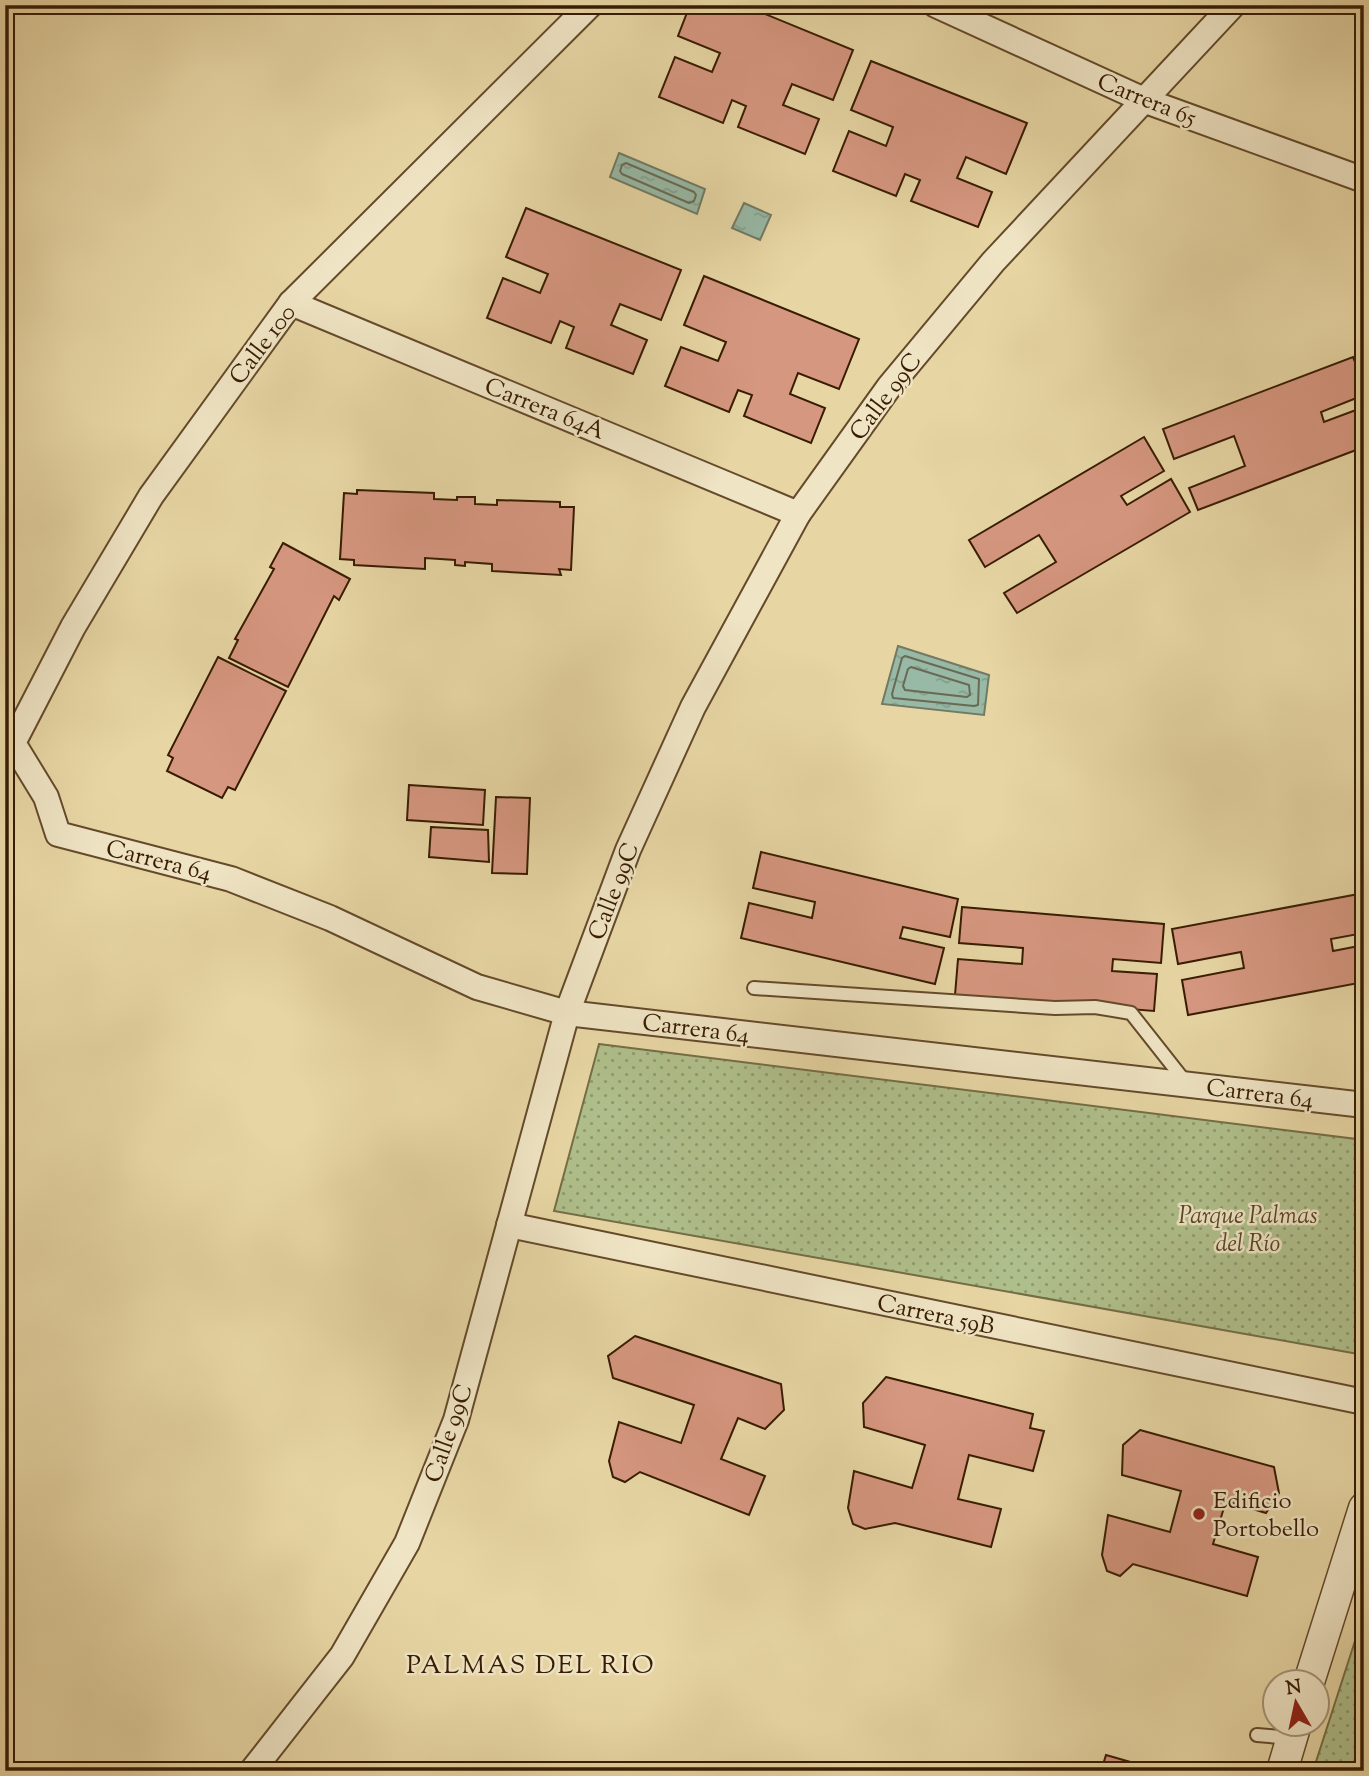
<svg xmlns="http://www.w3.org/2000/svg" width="1369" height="1776" font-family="'Sorts Mill Goudy',serif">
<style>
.park{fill:url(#park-dots);stroke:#746e46;stroke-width:2}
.water{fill:url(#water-ripples);stroke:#717a64;stroke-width:2}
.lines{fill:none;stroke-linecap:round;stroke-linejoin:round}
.shore{stroke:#686a54;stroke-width:2}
.building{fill:#d69780;stroke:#381c02;stroke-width:2}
.service-casing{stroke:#644a2a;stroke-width:16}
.minor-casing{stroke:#644a2a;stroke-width:28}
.tertiary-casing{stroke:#644a2a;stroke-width:33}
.service{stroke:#efe4c4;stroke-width:12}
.minor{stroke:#efe4c4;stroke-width:24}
.tertiary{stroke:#efe4c4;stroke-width:30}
.poi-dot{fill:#8f2418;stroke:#efe4c4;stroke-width:2.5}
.labels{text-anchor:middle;stroke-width:5;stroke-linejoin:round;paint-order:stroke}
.street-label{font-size:24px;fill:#381c02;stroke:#efe4c4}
.park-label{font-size:24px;font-style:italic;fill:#564524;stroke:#efe4c4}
.poi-label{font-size:24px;fill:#381c02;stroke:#efe4c4;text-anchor:start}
.neighbourhood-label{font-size:26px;letter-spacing:2px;fill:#381c02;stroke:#efe4c4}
</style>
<defs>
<pattern id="park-dots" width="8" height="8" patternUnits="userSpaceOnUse" patternTransform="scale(1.75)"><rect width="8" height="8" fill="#afbf8b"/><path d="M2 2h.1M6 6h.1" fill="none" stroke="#8f9a6f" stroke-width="1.8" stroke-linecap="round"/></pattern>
<pattern id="water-ripples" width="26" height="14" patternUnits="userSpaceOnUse" patternTransform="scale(1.75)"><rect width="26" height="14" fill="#97b9a6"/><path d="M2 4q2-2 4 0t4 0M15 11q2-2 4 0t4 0" fill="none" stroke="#839e8d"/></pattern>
</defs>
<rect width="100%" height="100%" fill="#e7d6a4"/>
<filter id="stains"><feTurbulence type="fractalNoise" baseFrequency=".00286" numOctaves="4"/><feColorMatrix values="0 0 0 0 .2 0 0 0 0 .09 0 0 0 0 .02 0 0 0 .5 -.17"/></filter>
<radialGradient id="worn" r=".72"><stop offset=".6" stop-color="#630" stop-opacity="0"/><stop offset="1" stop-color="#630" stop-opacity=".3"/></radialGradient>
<!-- park -->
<g class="park">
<polygon points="599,1044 1364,1140 1364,1355 554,1211"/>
<polygon points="1364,1613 1364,1771 1313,1771"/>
</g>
<!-- water -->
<g class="water">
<polygon points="619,153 705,189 697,214 610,177"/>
<polygon points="744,203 771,215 760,240 732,228"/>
<polygon points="898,646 989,675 984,715 882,704"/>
</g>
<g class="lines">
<!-- shore -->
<g class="shore">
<polygon points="626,163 694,192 696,195 694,201 689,203 622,174 620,171 622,165"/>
<polygon points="905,656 979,679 978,705 974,706 893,698 892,694 902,658"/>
<polygon points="911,667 969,685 970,695 967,697 905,690 903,686 908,669"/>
</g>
</g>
<!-- building -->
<g class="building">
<polygon points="690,5 743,5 853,50 833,100 792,84 783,105 819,119 805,154 738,127 746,106 732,100 723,123 659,97 675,57 712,72 720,53 678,36"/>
<polygon points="871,61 1027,123 1006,174 966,157 957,178 992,192 978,227 911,201 920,180 905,174 896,196 833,171 849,131 886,146 893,127 851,110"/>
<polygon points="526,208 681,270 661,320 620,304 611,325 647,340 633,374 566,348 574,327 560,321 551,343 487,318 503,278 540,293 548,274 506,257"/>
<polygon points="704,276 859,339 839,389 798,373 790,394 825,408 811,443 744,416 752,395 738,390 729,412 665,386 681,347 718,361 726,342 684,325"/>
<polygon points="1353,357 1364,384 1364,395 1321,412 1324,422 1364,407 1364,447 1198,510 1189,488 1245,466 1234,436 1174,459 1163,429"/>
<polygon points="1144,437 1164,471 1121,496 1127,505 1171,479 1190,512 1017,613 1004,593 1056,562 1039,535 985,567 969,540"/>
<polygon points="357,490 434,493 434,499 457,500 457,497 475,497 475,504 497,505 497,500 560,502 560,507 574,507 571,570 559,569 561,575 492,571 492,564 465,562 465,566 455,565 455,560 425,558 425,569 354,565 354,560 340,559 344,493 357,494"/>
<polygon points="283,543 350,579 339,600 334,596 288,687 229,658 238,640 235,639 274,569 270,567"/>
<polygon points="218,657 286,691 235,790 228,787 222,798 167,771 173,758 168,755"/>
<polygon points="409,785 485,790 483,825 407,820"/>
<polygon points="496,797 530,798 527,874 492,873"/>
<polygon points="431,827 488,830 489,862 429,857"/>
<polygon points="761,852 958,899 950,937 903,927 900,938 944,948 935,984 741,938 749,903 812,918 815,902 753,888"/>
<polygon points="1364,893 1364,933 1331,939 1333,951 1364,945 1364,982 1188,1015 1182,980 1244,968 1241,952 1178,964 1172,929"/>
<polygon points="962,907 1164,924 1161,963 1113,959 1112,971 1157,974 1154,1011 955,995 958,959 1022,964 1023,948 959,943"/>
<polygon points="635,1336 781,1384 784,1410 765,1429 738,1418 721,1459 765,1476 749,1515 640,1472 625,1482 613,1477 609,1461 619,1422 681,1443 694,1405 613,1378 608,1356"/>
<polygon points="886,1377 1033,1414 1030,1428 1044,1431 1033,1471 969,1455 958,1499 1001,1509 991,1547 895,1523 865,1529 853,1524 848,1508 854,1471 912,1488 925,1445 864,1427 863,1403"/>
<polygon points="1140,1430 1274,1467 1279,1493 1266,1513 1226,1501 1213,1544 1258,1557 1247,1596 1133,1564 1120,1576 1107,1571 1102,1555 1108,1515 1170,1532 1181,1491 1122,1475 1123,1445"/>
<polygon points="1106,1755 1162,1771 1101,1771"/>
</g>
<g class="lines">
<!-- service casing -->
<g class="service-casing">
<g id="service">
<polyline points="754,988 1055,1008 1095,1007 1131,1013 1187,1084"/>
<polyline points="1257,1735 1291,1738"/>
</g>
</g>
<!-- minor casing -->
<g class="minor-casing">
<g id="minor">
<polyline points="590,5 291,303 151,496 73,627 13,743 46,797 58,834 231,879 330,918 477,987 567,1013 1364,1105"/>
<polyline points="936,5 1146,101 1364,180"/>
<polyline points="291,303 798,514"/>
<polyline points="509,1225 1364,1402"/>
<polyline points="252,1771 342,1656 407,1543 456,1420 567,1013 628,850 693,707 798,514 889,387 993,262 1233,5"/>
</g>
</g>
<!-- tertiary casing -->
<g class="tertiary-casing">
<g id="tertiary">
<polyline points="1309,1682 1364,1508"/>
<polyline points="1282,1771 1296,1724"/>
</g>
</g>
<!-- service -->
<use href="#service" class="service"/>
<!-- minor -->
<use href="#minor" class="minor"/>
<!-- tertiary -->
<use href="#tertiary" class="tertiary"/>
</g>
<!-- markers -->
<circle class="poi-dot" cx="1199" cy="1514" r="7"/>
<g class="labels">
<!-- street labels -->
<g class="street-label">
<text transform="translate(1147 99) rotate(22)" y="8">Carrera 65</text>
<text transform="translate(262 344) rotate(-53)" y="8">Calle 100</text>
<text transform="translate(885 396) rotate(-53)" y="8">Calle 99C</text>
<text transform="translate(545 408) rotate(22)" y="8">Carrera 64A</text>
<text transform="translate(159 860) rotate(14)" y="8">Carrera 64</text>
<text transform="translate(613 891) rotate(-69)" y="8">Calle 99C</text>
<text transform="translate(696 1028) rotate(7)" y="8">Carrera 64</text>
<text transform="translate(1260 1093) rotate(7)" y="8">Carrera 64</text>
<text transform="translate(936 1314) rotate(12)" y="8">Carrera 59B</text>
<text transform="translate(448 1433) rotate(-71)" y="8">Calle 99C</text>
</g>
<!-- park labels -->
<g class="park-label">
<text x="1248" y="1223">Parque Palmas<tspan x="1248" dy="28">del Río</tspan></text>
</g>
<!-- poi labels -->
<g class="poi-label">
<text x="1213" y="1508">Edificio<tspan x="1213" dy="28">Portobello</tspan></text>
</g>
<!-- neighbourhood labels -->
<g class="neighbourhood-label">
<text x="531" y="1673">PALMAS DEL RIO</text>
</g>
</g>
<!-- margin -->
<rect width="1369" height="1776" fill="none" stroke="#e7d6a4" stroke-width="28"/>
<rect x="7" y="7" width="1355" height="1762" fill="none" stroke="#381c02" stroke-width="3.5"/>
<rect x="14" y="14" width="1341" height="1748" fill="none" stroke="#381c02" stroke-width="2"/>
<!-- north arrow -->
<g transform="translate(1296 1703) rotate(351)"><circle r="33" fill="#efe4c4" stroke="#a69476" stroke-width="2"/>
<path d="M0-5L12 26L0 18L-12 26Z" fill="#8f2418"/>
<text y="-10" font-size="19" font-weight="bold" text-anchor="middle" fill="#381c02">N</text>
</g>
<rect width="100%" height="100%" filter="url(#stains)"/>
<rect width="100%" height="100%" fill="url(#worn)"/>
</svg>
